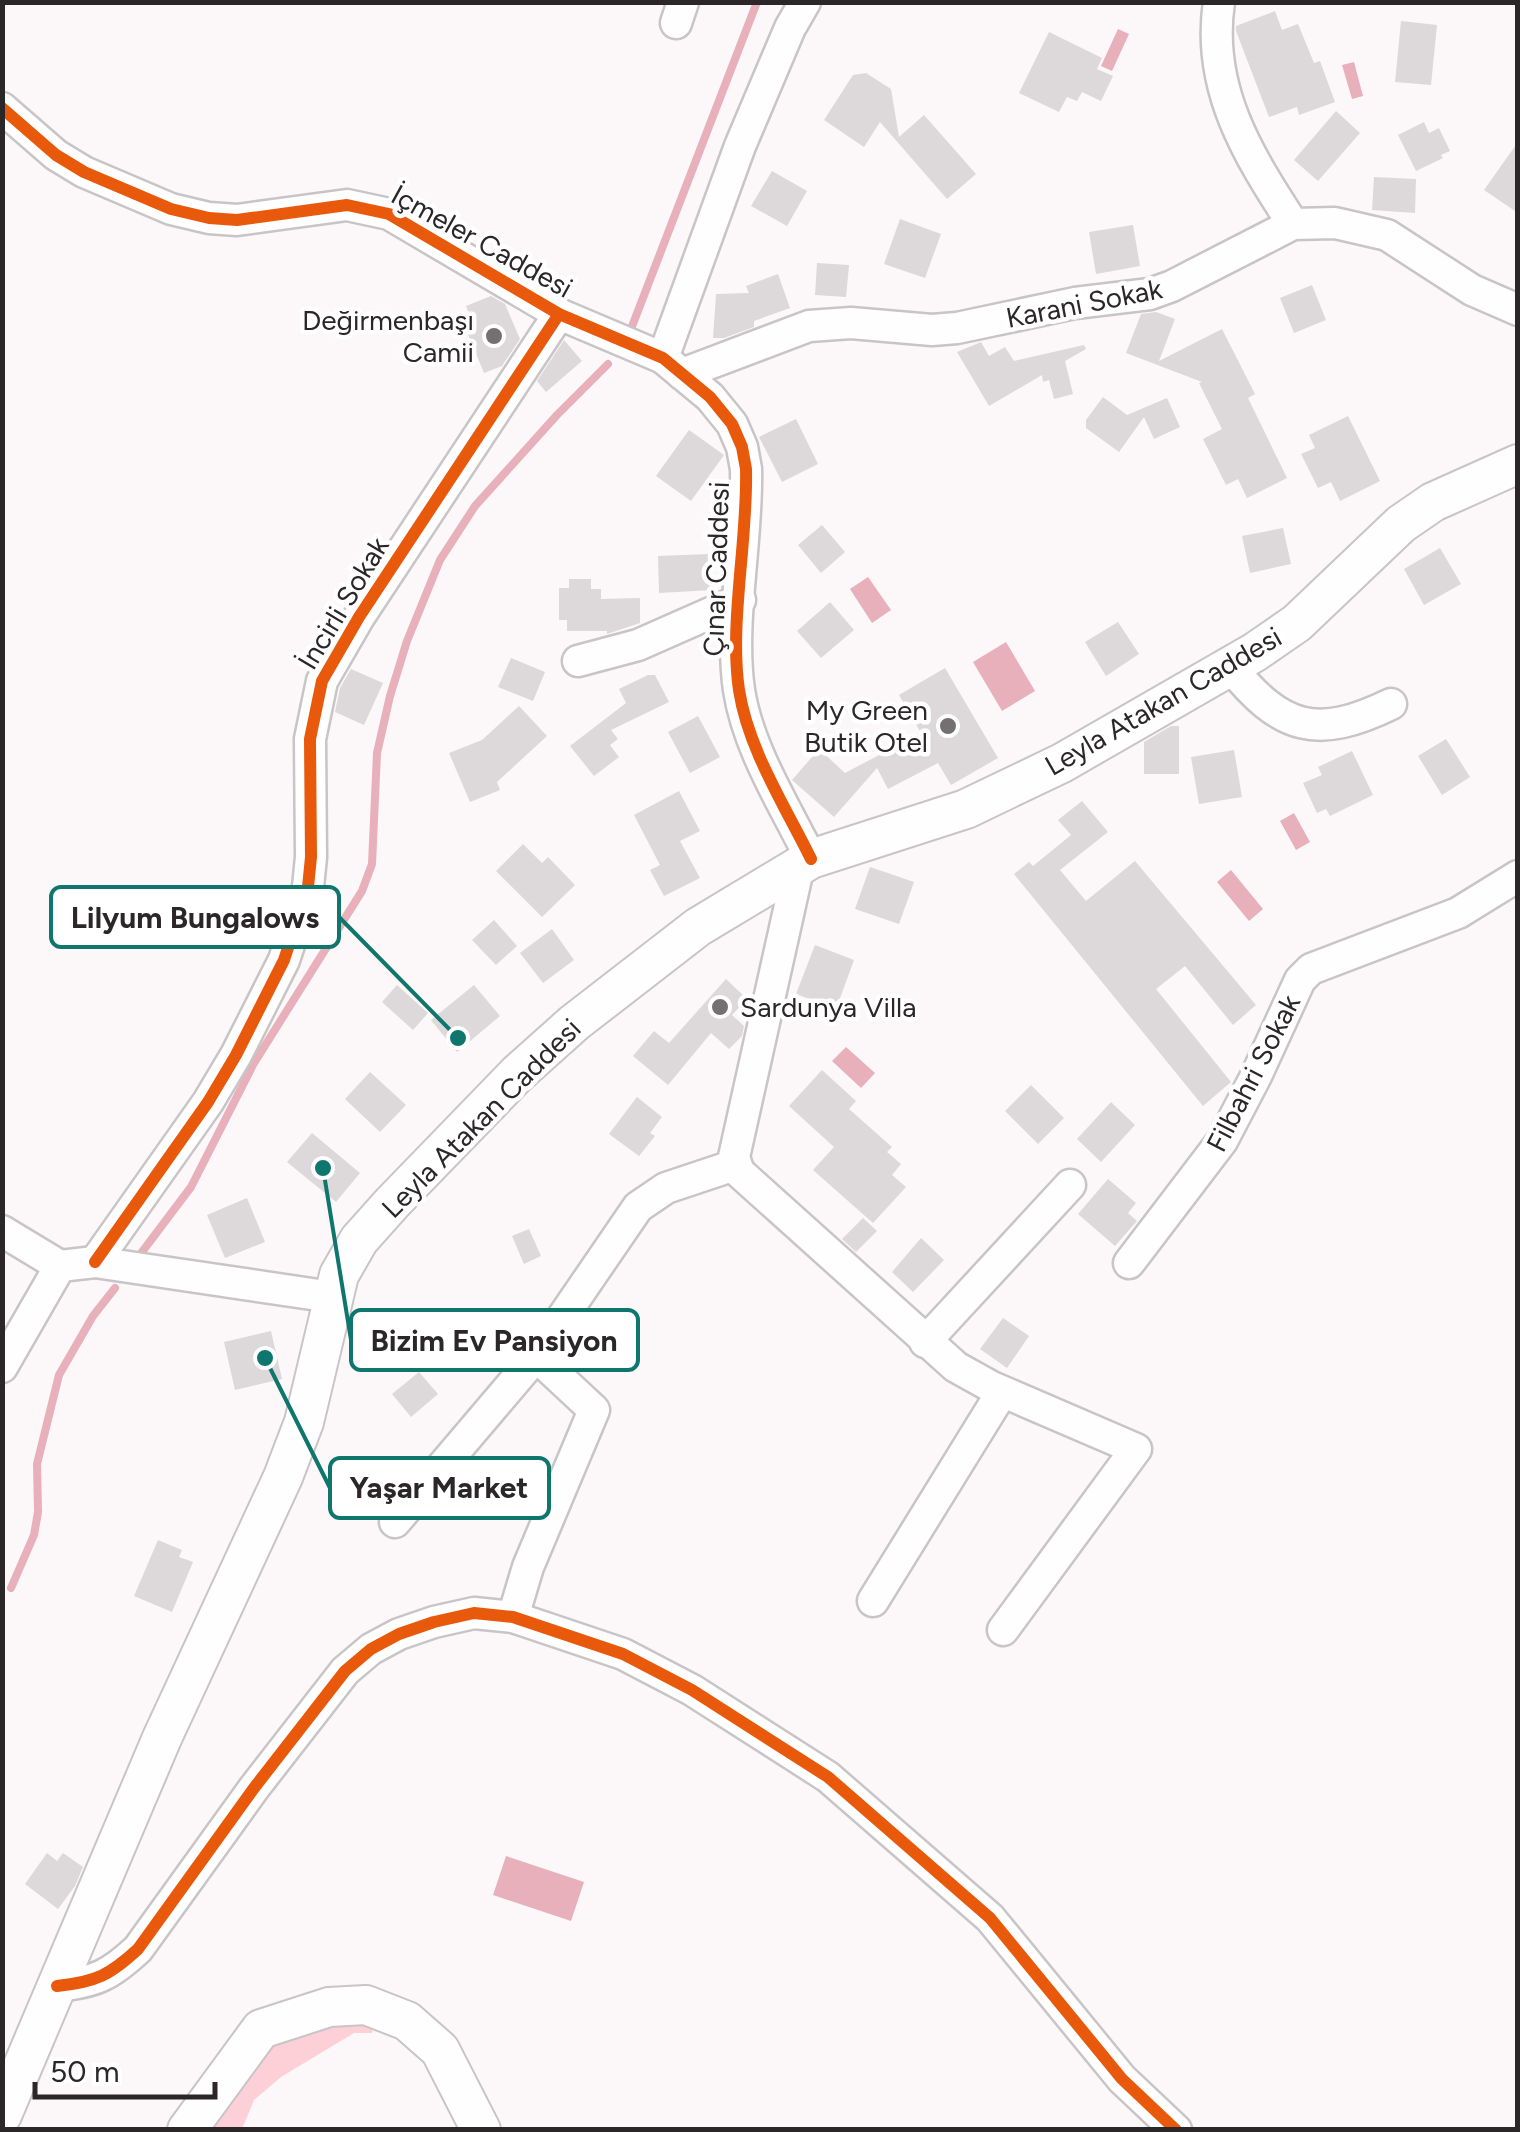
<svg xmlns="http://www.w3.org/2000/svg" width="1520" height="2132" font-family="Figtree,sans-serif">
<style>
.forest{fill:#fdcfd7}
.water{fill:#e7b0ba}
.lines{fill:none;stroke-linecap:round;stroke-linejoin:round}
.stream{stroke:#e7b0ba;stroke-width:8}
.building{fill:#ddd8d9}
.minor-casing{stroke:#c9c4c5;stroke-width:35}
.major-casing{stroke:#c9c4c5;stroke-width:42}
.minor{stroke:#fffefe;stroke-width:30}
.major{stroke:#fffefe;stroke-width:38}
.cycleway-casing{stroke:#fff;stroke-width:19}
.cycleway{stroke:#e8590c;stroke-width:12}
.poi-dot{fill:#746f70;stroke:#fff;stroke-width:4}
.labels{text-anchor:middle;stroke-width:9;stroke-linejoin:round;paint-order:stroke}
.street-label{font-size:28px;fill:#2b2627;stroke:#fff}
.poi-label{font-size:28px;fill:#2b2627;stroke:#fff;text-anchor:end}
.leader{fill:none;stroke:#0f766e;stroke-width:4}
.callout-dot{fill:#0f766e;stroke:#fff;stroke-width:4}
.callout{fill:#fff;stroke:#0f766e;stroke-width:4}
.callout-label{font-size:30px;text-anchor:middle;font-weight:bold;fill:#2b2627}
</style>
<rect width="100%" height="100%" fill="#fcf7f8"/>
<!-- forest -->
<polygon class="forest" points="375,2020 372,2033 354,2033 281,2077 254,2100 242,2129 206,2130 257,2059 302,2023"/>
<!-- water -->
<g class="water">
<polygon points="1118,29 1129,34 1112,71 1101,66"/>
<polygon points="1354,62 1363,96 1352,99 1342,65"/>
<polygon points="868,577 891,610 872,623 850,589"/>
<polygon points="1006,642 1035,691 1002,711 973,662"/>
<polygon points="1294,813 1310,842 1296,850 1280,821"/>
<polygon points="1231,870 1263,909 1249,921 1217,882"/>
<polygon points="846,1047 875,1073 861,1088 832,1061"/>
<polygon points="506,1856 584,1882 571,1921 493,1895"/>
</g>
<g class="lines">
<!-- stream -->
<g class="stream">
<polyline points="631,329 757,2"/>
<polyline points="142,1252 191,1187 254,1063 362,891 372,864 377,753 390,696 407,641 440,560 475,506 557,415 608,364"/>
<polyline points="11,1588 34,1535 38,1512 37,1464 59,1375 93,1316 115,1288"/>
</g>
</g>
<!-- building -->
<g class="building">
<polygon points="1275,11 1282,30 1298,24 1314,63 1320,61 1335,102 1299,115 1297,107 1269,117 1236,31 1236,26"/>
<polygon points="1401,21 1437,25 1431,85 1395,82"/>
<polygon points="1049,32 1102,58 1097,69 1113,76 1101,101 1082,92 1077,101 1067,97 1059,112 1019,93"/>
<polygon points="866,73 891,89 899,137 924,115 976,174 947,199 880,122 864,147 824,120 853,75"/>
<polygon points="1336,111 1360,133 1318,181 1294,160"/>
<polygon points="1424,122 1429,133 1439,128 1450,151 1441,155 1443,158 1416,171 1398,135"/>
<polygon points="1518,142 1518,213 1484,190"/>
<polygon points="772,171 807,191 787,226 751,206"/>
<polygon points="1374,177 1416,179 1415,213 1372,210"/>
<polygon points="900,219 941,234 925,278 884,264"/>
<polygon points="1133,225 1140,266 1096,274 1089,232"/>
<polygon points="817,263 849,265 846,297 815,295"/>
<polygon points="778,274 790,308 754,321 754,327 724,338 713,338 716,294 749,293 746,286"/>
<polygon points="1312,285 1326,320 1294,333 1280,298"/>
<polygon points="491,296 505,304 520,339 502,366 484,373 461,317 469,314 466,306"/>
<polygon points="1156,312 1175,319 1159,361 1222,329 1255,394 1248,398 1287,478 1247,498 1238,479 1226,485 1203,439 1222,429 1199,383 1202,382 1126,353 1141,314"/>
<polygon points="564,340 582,361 546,392 537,381"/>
<polygon points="981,342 989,356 1005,347 1014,361 1084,345 1086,349 1065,361 1073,394 1054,399 1049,380 1043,382 1042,375 989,406 957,352"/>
<polygon points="1103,397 1127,415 1167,398 1180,427 1154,439 1144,417 1119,452 1086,428 1086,420"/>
<polygon points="1348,416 1380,481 1340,501 1331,482 1318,488 1301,454 1315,448 1309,435"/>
<polygon points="796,419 818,464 782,482 759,437"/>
<polygon points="689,430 724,455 691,501 656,476"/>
<polygon points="822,525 845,552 821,573 798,545"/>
<polygon points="1283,528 1291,564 1250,573 1242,536"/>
<polygon points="1440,548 1461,584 1424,605 1404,569"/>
<polygon points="710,554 712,590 659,593 658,556"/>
<polygon points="569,579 591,579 591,589 601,589 601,599 640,598 640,623 607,634 607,631 567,631 567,620 559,620 559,588 569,588"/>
<polygon points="830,602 854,630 821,658 797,631"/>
<polygon points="1118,622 1139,654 1106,676 1085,642"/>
<polygon points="511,658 545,672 533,701 498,687"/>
<polygon points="945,668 998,758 951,785 938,763 888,789 877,768 834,817 792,780 819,749 845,773 921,733 899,695"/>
<polygon points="351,669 383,683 364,725 335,712 340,688"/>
<polygon points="648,675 655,675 669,702 611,730 618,739 610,745 619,757 594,776 570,746 626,703 619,689"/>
<polygon points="519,706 547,736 497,782 500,790 470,802 449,753 482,740"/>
<polygon points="698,716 720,757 690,773 668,732"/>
<polygon points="1171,726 1179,726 1179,774 1144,774 1144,742"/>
<polygon points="1446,739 1470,777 1442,795 1418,756"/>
<polygon points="1234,750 1242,797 1199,804 1191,757"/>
<polygon points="1352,751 1373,795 1330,816 1326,809 1317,813 1303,783 1322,775 1318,767"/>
<polygon points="679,791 700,831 680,841 700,878 664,896 650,870 660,865 634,815"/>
<polygon points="1082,801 1108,832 1060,870 1086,901 1135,861 1256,1005 1233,1025 1185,966 1156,989 1231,1082 1203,1106 1014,874 1029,862 1033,866 1071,835 1058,820"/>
<polygon points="523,844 542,863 548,857 575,885 542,917 496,871"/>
<polygon points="870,867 914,882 899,924 855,909"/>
<polygon points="494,920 517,946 496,965 472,940"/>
<polygon points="552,929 574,960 543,983 520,953"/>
<polygon points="815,945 854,960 836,1009 796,994"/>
<polygon points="726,979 747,999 732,1015 744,1026 742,1036 729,1049 711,1033 668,1085 633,1056 654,1031 669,1043"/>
<polygon points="397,985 428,1013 413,1030 382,1002"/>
<polygon points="474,985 500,1016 457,1052 431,1020"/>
<polygon points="822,1070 856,1101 849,1109 892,1147 887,1152 901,1164 892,1175 906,1187 873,1223 813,1170 834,1147 789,1106"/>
<polygon points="370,1072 406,1105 380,1132 345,1099"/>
<polygon points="1031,1085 1064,1118 1038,1144 1005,1111"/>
<polygon points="637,1097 662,1117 650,1133 655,1136 639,1156 609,1134"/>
<polygon points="1111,1102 1135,1125 1101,1162 1077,1139"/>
<polygon points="312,1133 360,1173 336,1202 287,1162"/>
<polygon points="1108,1179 1136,1203 1128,1213 1137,1221 1115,1246 1078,1214"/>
<polygon points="247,1198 265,1242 225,1258 207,1215"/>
<polygon points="863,1218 877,1231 856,1252 842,1239"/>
<polygon points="529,1229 541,1256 524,1264 512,1236"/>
<polygon points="921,1238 944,1260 913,1292 892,1272"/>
<polygon points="1003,1318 1029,1336 1007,1368 980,1349"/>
<polygon points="271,1331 282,1379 235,1390 224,1342"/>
<polygon points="419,1372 438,1394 411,1417 392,1394"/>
<polygon points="158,1540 182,1550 179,1557 193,1562 172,1612 134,1596"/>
<polygon points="47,1853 57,1861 63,1853 83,1867 75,1886 58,1909 25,1884"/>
</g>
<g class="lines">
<!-- minor casing -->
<g class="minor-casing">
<g id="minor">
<path d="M1219 2C1206 88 1248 155 1293 224"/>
<polyline points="676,23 683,2"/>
<path d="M2 108 56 155 84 172 171 209 209 218 237 220 347 205 389 214 559 314 663 358 710 397 732 424 742 447 746 469C748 539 729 623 739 690 748 749 785 806 811 859"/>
<polyline points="663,358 740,146 790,28 805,2"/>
<polyline points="682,374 809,326 851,323 932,330 957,328 1075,303 1150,294 1172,286 1293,224 1335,223 1387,235 1472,290 1518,310"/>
<polyline points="578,661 638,645 740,600"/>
<path d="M1230 666C1281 730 1317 740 1391 704"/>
<polyline points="799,865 734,1157 739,1172 956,1367 992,1387 1136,1449 1003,1630"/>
<polyline points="2,1231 60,1266"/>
<polyline points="95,1262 208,1102 236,1055 284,960 308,887 311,857 310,739 322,681 359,617 559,314"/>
<polyline points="1129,1263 1222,1141 1256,1076 1300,980 1311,969 1458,913 1518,876"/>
<polyline points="925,1342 1070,1185"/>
<polyline points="2,1367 60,1266 95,1262 332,1297"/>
<polyline points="395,1522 536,1356"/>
<polyline points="873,1601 1002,1392"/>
<polyline points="513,1617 528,1567 594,1410 536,1356 638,1207 666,1188 735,1165"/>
<path d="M57 1986C96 1982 110 1975 138 1949L254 1788 345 1671 371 1649 399 1634 434 1622 474 1613 513 1617 623 1654 692 1690 828 1777 990 1918 1122 2079 1176 2130"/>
</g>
</g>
<!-- major casing -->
<g class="major-casing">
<g id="major">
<polyline points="2,2115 162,1738 283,1477 304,1422 339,1275 359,1240 392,1203 517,1074 574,1023 698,927 811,859 966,809 1062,763 1255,652 1297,623 1401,524 1433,502 1518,464"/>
<polyline points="187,2130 261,2029 329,2007 366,2005 407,2021 440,2050 481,2130"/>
</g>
</g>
<!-- minor -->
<use href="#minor" class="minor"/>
<!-- major -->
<use href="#major" class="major"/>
<!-- cycleway casing -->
<g class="cycleway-casing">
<g id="cycleway">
<path d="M2 108 56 155 84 172 171 209 209 218 237 220 347 205 389 214 559 314 663 358 710 397 732 424 742 447 746 469C748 539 729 623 739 690 748 749 785 806 811 859"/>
<polyline points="95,1262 208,1102 236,1055 284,960 308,887 311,857 310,739 322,681 359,617 559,314"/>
<path d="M57 1986C96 1982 110 1975 138 1949L254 1788 345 1671 371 1649 399 1634 434 1622 474 1613 513 1617 623 1654 692 1690 828 1777 990 1918 1122 2079 1176 2130"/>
</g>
</g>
<!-- cycleway -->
<use href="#cycleway" class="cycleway"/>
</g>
<!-- markers -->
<g class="poi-dot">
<circle cx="494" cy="336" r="10"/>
<circle cx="948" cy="726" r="10"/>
<circle cx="720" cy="1007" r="10"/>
</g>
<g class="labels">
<!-- street labels -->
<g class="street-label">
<text transform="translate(482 241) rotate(29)" y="10">İçmeler Caddesi</text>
<text transform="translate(1084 303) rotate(-11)" y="10">Karani Sokak</text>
<text transform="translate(716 569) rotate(-88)" y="10">Çınar Caddesi</text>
<text transform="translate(343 603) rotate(-59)" y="10">İncirli Sokak</text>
<text transform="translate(1163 701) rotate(-30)" y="10">Leyla Atakan Caddesi</text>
<text transform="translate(1253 1073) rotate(-63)" y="10">Filbahri Sokak</text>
<text transform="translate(481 1118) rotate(-45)" y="10">Leyla Atakan Caddesi</text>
</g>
<!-- poi labels -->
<g class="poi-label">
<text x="474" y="330">Değirmenbaşı<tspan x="474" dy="32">Camii</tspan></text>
<text x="928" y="720">My Green<tspan x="928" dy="32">Butik Otel</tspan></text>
<text x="740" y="1017" text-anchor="start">Sardunya Villa</text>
</g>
</g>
<!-- callouts -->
<path class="leader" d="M458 1038L339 917M323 1168L351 1340M265 1358L330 1488"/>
<g class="callout-dot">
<circle cx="458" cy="1038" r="10"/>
<circle cx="323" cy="1168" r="10"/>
<circle cx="265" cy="1358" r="10"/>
</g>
<g class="callout">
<rect x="51" y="887" width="288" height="60" rx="10"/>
<rect x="351" y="1310" width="287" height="60" rx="10"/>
<rect x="330" y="1458" width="219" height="60" rx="10"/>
</g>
<g class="callout-label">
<text x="195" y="928">Lilyum Bungalows</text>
<text x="494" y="1351">Bizim Ev Pansiyon</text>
<text x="439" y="1498">Yaşar Market</text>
</g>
<!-- border -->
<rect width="1520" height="2132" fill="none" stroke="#2b2627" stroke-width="10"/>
<!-- scale -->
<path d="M35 2082v15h180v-15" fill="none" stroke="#2b2627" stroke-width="5"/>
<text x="50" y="2082" font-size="30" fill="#2b2627" stroke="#ffffff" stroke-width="8" paint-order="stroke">50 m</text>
</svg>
